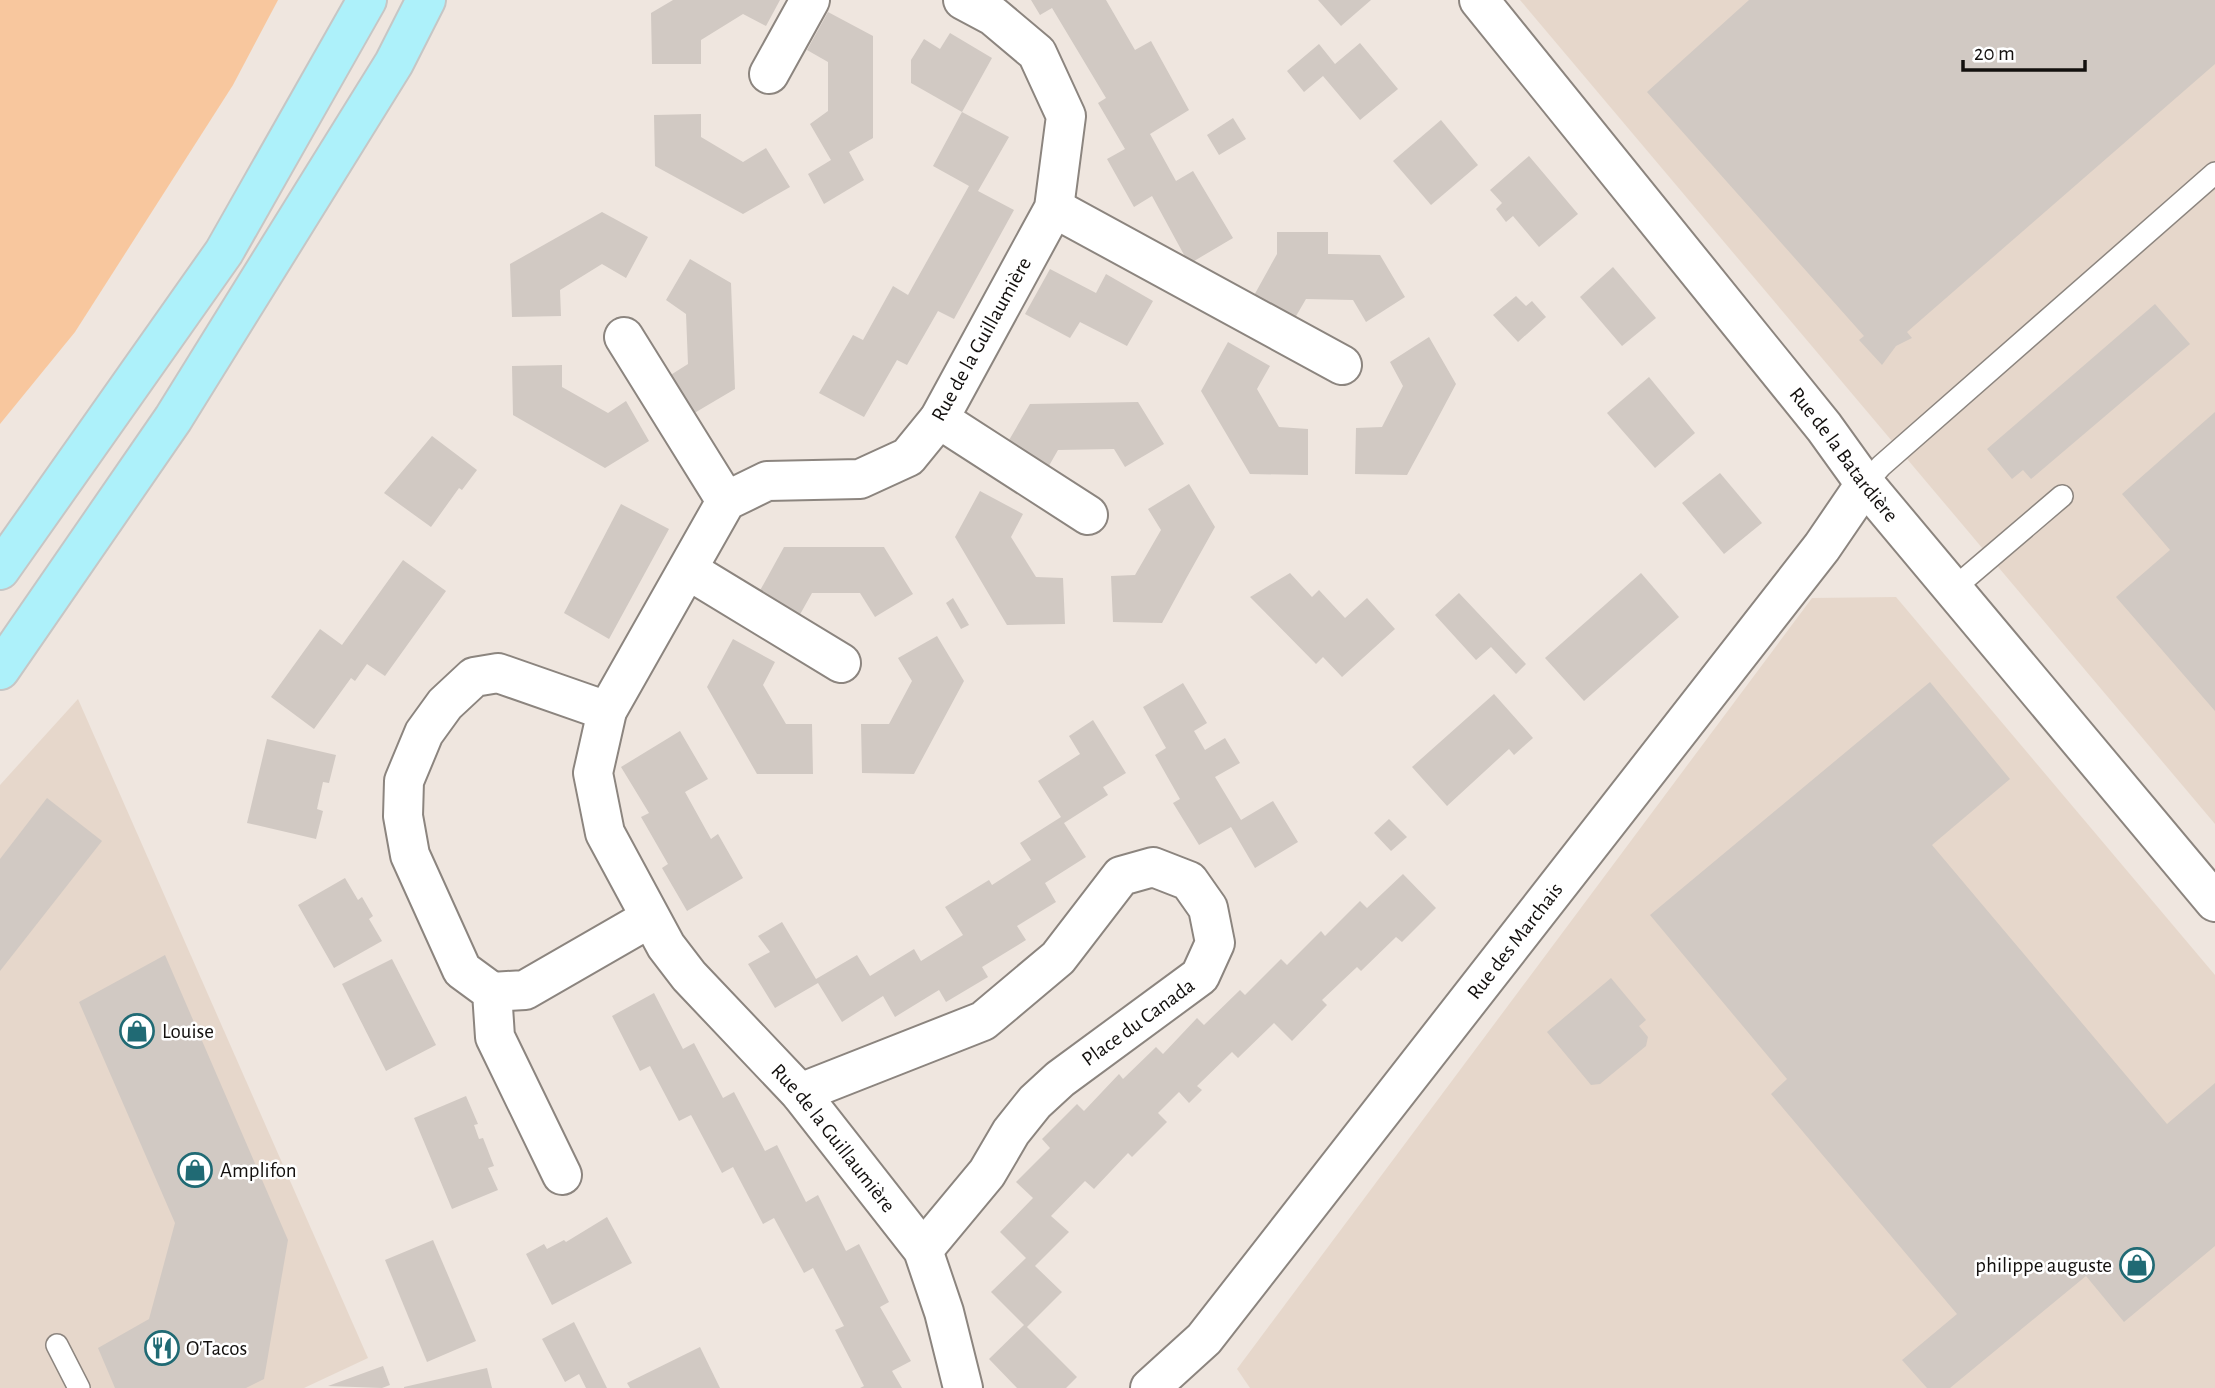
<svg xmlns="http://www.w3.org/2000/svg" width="2215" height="1388" font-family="'Alegreya Sans',sans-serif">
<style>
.built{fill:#e6d7cb}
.green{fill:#f8c79e}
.building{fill:#d1c9c3}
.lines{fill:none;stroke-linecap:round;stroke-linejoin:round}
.lane-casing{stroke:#8c857f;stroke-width:24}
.street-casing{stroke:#8c857f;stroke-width:42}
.primary-casing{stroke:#c6c6c5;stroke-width:42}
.lane{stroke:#fff;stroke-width:21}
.street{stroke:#fff;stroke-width:38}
.primary{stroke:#adf1fa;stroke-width:38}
.labels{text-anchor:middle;stroke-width:5;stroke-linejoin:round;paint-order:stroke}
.street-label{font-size:21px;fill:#13100e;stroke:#fff}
.poi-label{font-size:21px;fill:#13100e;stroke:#fff;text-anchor:start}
</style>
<rect width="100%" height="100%" fill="#efe6df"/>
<!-- built -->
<g class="built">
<polygon points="1520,0 2215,0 2215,824"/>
<polygon points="1896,597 2215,975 2215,1388 1250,1388 1237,1369 1812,598"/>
<polygon points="78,699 368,1358 304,1388 0,1388 0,785"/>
</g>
<!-- green -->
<polygon class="green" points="0,0 278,0 233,85 75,332 0,424"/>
<!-- building -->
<g class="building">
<polygon points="673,0 780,0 766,26 743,14 701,40 701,64 652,64 651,13"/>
<polygon points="1031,0 1106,0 1135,50 1151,41 1189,110 1150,134 1176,181 1193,171 1233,238 1189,264 1152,196 1134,207 1107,159 1125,149 1098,103 1106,98 1052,8 1040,15"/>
<polygon points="1318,0 1371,0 1341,26"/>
<polygon points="1749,0 2215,0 2215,64 1907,332 1912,338 1896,346 1882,365 1859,340 1864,336 1647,92"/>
<polygon points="828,12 873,36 873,138 849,152 864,180 824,204 808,174 831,160 810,124 828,111 828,62 807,50"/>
<polygon points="950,33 992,58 962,112 1009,137 978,191 1014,210 954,319 938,311 907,365 897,360 864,417 819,393 853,335 863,340 893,286 908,295 969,186 933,166 962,112 911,83 911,60 924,39 940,49"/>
<polygon points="1360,43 1398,89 1360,120 1323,76 1304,92 1287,71 1319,44 1335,64"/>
<polygon points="701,114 701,137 743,162 766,148 790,187 743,214 655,166 654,115"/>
<polygon points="1233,118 1246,139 1219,155 1207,135"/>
<polygon points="1441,120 1478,165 1431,205 1393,161"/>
<polygon points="1529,156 1578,214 1539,247 1513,216 1506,222 1496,209 1502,203 1490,190"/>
<polygon points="602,212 648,237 626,278 602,264 560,290 561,316 512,317 510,264"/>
<polygon points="1277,232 1328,232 1328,254 1380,255 1405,297 1366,322 1353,300 1306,299 1292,323 1252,299 1277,254"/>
<polygon points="690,259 731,283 735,389 691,415 669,376 688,364 686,314 666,300"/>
<polygon points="1613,267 1656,318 1622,346 1580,297"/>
<polygon points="1050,269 1096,293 1106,274 1153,301 1127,346 1080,322 1070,338 1025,314"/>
<polygon points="1516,296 1526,306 1532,301 1546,317 1518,342 1493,315"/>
<polygon points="2155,304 2190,344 2031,479 2023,470 2012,479 1987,449"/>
<polygon points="1429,337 1456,384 1432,429 1407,475 1355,474 1356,428 1382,427 1403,386 1390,362"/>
<polygon points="1228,342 1270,366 1257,389 1279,427 1308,429 1308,475 1250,474 1201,391"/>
<polygon points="562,365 562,387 608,413 626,401 649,441 605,468 513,415 512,366"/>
<polygon points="1649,377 1695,433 1655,468 1607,413"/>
<polygon points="1138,402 1164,444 1125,467 1114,449 1058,450 1046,471 1005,447 1030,404"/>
<polygon points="2215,412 2215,711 2116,597 2170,550 2122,494"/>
<polygon points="432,436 477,470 462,490 459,488 431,527 384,493"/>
<polygon points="1720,473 1762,523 1724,554 1682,503"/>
<polygon points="1189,484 1215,527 1187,577 1162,623 1113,622 1111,576 1135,575 1161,530 1148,509"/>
<polygon points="980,491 1023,514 1011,537 1036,577 1063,578 1065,624 1007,625 955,537"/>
<polygon points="621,504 669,529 609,639 564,613"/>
<polygon points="784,547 884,547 913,594 875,617 860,593 812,593 798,618 757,596"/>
<polygon points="403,560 446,591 385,676 367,664 355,681 351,678 314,729 271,697 320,629 342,645"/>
<polygon points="1290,573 1312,597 1319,590 1345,618 1367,598 1395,629 1342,677 1323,657 1316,664 1250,597"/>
<polygon points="1641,573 1679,617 1584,701 1545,658"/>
<polygon points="1459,593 1526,664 1516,674 1491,647 1476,660 1435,615"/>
<polygon points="953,598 969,625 961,629 946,603"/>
<polygon points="937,636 964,681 914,774 862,773 861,724 889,724 912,681 898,658"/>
<polygon points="733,639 775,662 763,685 786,724 812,724 813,774 757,774 707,687"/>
<polygon points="1930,682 2010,779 1932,845 2167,1124 2215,1083 2215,1246 2124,1322 2086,1276 1950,1388 1927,1388 1902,1360 1957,1314 1771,1094 1787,1079 1650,915"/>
<polygon points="1183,683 1207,723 1194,731 1205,750 1225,738 1240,763 1215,777 1241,820 1273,801 1298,842 1255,868 1231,827 1199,845 1173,803 1180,799 1155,755 1166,748 1143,707"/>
<polygon points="1494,694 1533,738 1514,755 1509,749 1447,806 1412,767"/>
<polygon points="1093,720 1126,773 1103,787 1108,795 1064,823 1086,857 1045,883 1056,902 1017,926 1026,940 982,967 988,977 946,1002 939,990 895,1017 883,996 842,1022 818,983 775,1008 748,964 770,952 758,936 782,922 816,979 857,955 870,976 914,949 921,961 963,935 945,907 989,880 992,885 1031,860 1020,843 1061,817 1038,781 1080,754 1069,736"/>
<polygon points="680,731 708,779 685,792 711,839 718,834 743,878 687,911 662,868 668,864 641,817 649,813 621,767"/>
<polygon points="267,739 336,755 329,783 323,782 317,809 323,811 316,839 247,823"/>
<polygon points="47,798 102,841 0,971 0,859"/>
<polygon points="1389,819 1407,837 1391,851 1374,833"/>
<polygon points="1403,874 1436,908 1402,942 1396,937 1361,971 1357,967 1322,1000 1327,1005 1292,1041 1274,1023 1238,1058 1232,1052 1197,1086 1202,1090 1189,1103 1179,1092 1158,1113 1167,1122 1132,1157 1128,1153 1094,1189 1085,1181 1051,1216 1069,1232 1035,1266 1062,1292 1027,1327 1077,1377 1066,1388 1017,1388 989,1359 1024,1325 991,1292 1026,1258 1000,1232 1033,1198 1016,1182 1050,1148 1042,1139 1077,1104 1084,1111 1119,1074 1123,1079 1156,1047 1163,1054 1197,1018 1204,1025 1240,990 1245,995 1281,959 1287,965 1321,931 1325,936 1360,901 1367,908"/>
<polygon points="345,878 358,900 362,897 373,916 369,919 382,941 334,968 298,905"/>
<polygon points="165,955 288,1240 264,1379 246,1388 115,1388 98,1348 149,1319 175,1223 79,1002"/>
<polygon points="392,959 436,1045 386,1071 342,984"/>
<polygon points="1611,978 1646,1020 1639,1026 1648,1037 1646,1046 1600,1084 1591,1085 1547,1032"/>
<polygon points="654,993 683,1049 694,1043 723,1098 734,1092 765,1151 777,1145 806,1202 818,1195 846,1251 859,1244 889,1302 880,1307 911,1361 892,1371 902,1388 860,1388 864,1386 835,1330 844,1326 813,1268 804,1273 774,1218 763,1224 733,1167 722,1173 691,1115 679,1121 650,1066 640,1071 612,1016"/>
<polygon points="466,1096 478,1124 474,1125 479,1139 483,1138 494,1166 488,1168 498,1190 452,1209 414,1118"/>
<polygon points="607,1217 632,1263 552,1305 526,1254 544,1244 547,1249 564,1240 566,1242"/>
<polygon points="433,1240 476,1341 427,1362 385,1260"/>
<polygon points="574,1322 607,1388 586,1388 579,1374 565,1382 542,1339"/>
<polygon points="700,1347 720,1388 630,1388 627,1383"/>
<polygon points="383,1366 390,1385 382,1388 328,1386"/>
<polygon points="487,1368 492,1388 404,1388 404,1387"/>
</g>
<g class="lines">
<!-- lane casing -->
<g class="lane-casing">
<g id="lane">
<polyline points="1865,484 1881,466 2215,173"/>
<polyline points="1953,589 2062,496"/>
<polyline points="57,1345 79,1388"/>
</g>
</g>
<!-- street casing -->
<g class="street-casing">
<g id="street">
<path id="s1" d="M963 0 993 16 1037 53 1066 116 1054 208 939 419 908 457 860 479 767 481 726 501 607 711 593 773 605 833 666 946 689 976 800 1093 923 1250 944 1312 963 1388"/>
<path id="s2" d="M1479 0 1824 427 1865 484 2215 902"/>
<polyline points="769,74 810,0"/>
<polyline points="1054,208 1342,365"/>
<polyline points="624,337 726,501"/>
<polyline points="939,419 1088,515"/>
<polyline points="688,570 841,663"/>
<polyline points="492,992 525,990 650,918"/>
<polyline points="800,1093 983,1021 1058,958 1121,876 1153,867 1189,881 1208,908 1215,943 1200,976 1060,1079 1035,1102 1011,1132 987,1173 923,1250"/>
<polyline points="562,1175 495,1037 492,992 462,970 410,855 403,816 404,781 424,733 445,704 474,677 498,673 607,711"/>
<path id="s3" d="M1150 1388 1204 1339 1822 547 1865 484"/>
</g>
</g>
<!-- primary casing -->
<g class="primary-casing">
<g id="primary">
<polyline points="0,570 224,252 367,0"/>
<polyline points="0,670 173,419 394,63 426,0"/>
</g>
</g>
<!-- lane -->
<use href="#lane" class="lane"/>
<!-- street -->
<use href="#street" class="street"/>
<!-- primary -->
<use href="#primary" class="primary"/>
</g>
<!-- icons -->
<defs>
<g id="shop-ring" transform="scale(1.75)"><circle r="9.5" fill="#fff" stroke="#206a74" stroke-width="1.5"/><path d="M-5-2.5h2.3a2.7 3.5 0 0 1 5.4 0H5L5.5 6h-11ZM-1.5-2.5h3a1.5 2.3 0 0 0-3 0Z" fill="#206a74"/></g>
<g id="restaurant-ring" transform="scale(1.75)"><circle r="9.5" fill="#fff" stroke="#206a74" stroke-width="1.5"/><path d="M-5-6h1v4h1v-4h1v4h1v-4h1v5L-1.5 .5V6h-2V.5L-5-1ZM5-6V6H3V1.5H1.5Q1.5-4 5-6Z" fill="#206a74"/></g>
</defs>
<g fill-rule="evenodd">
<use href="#shop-ring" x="137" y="1031"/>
<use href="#shop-ring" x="195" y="1170"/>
<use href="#shop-ring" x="2137" y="1265"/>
<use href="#restaurant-ring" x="162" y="1348"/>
</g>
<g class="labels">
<!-- street labels -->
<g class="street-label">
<text transform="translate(981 339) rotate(-61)" y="7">Rue de la Guillaumière</text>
<text dy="7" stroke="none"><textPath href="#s2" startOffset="583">Rue de la Batardière</textPath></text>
<text dy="7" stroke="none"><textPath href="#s3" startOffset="578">Rue des Marchais</textPath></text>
<text transform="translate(1138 1022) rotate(-36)" y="7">Place du Canada</text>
<text dy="7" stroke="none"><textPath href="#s1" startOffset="1484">Rue de la Guillaumière</textPath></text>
</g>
<!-- poi labels -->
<g class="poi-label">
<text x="162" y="1038">Louise</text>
<text x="220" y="1177">Amplifon</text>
<text x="2112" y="1272" text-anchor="end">philippe auguste</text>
<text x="186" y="1355">O'Tacos</text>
</g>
</g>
<!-- scale -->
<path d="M1963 60v10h122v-10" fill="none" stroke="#13100e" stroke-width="3.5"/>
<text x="1974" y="60" font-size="21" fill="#13100e" stroke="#ffffff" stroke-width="5" paint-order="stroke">20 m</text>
</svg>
